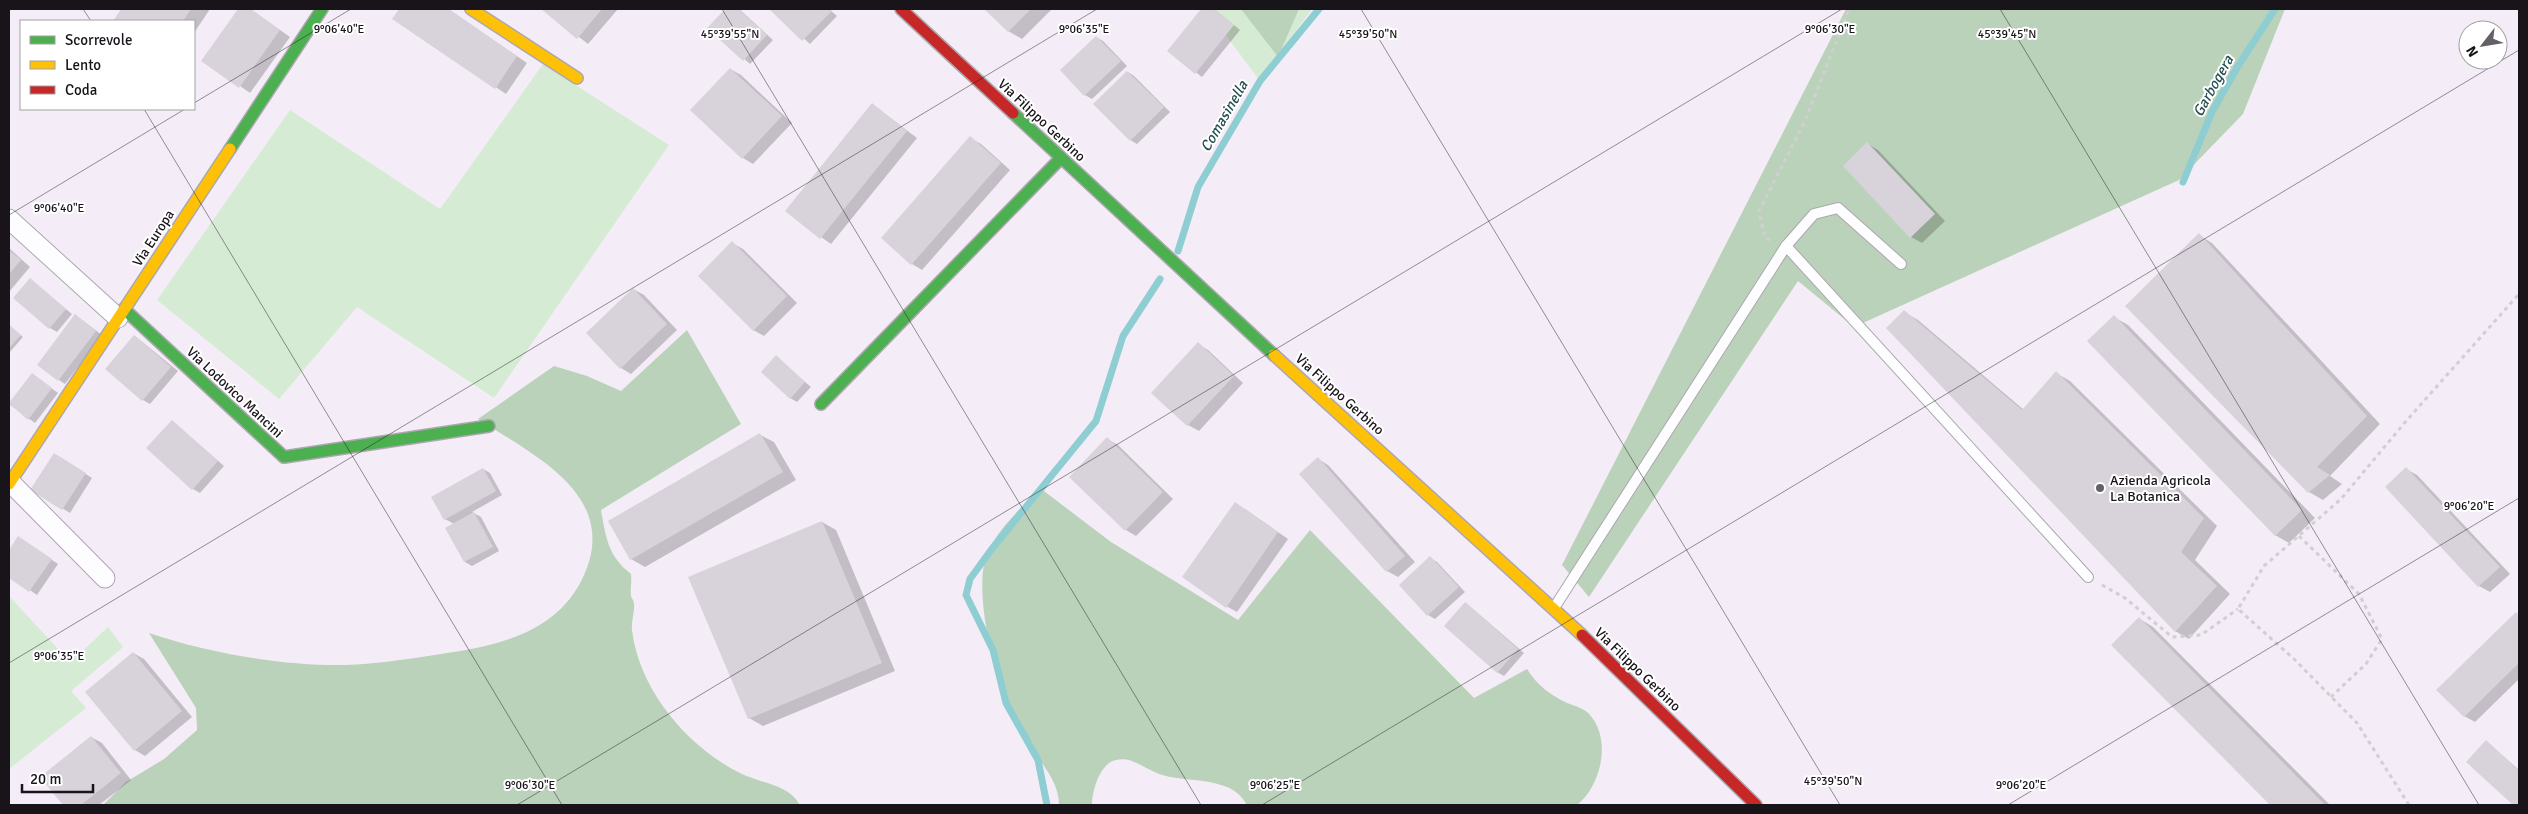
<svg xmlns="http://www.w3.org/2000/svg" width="2528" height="814" font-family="Signika,sans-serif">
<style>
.green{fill:#d6ebd4}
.forest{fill:#bbd2ba}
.shadow{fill:#0003}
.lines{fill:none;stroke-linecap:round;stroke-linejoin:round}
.stream{stroke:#8ecdd2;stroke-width:7}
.building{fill:#d8d3da}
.lane-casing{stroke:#aca7af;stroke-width:12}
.street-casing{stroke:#aca7af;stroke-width:21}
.fast-casing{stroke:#aca7af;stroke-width:14}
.slow-casing{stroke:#aca7af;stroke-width:14}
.jam-casing{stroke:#aca7af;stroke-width:14}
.path{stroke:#d1cfd2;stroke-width:3;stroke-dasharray:4 4;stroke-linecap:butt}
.lane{stroke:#fdfcfe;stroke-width:10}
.street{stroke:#fdfcfe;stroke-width:19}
.fast{stroke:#4caf50;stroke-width:11}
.slow{stroke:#ffc107;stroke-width:11}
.jam{stroke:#c62828;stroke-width:11}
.ticks{fill:none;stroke:#18141a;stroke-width:1;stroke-opacity:0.45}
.poi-dot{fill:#656067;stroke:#fff;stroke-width:2}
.labels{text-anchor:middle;stroke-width:4;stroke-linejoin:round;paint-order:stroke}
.street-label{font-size:14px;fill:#18141a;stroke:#fff}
.poi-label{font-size:14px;fill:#18141a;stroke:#fff;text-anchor:start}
.water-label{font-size:15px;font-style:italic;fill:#244e50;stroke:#fff}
.ticks-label{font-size:12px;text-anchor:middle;fill:#18141a;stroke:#fff;stroke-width:4;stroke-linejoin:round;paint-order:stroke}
</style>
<rect width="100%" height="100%" fill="#f4edf7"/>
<!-- green -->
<g class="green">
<polygon points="1206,9 1312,9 1260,81"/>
<polygon points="543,64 669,145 494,398 357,307 279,399 157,300 290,110 440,209"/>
<polygon points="9,596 59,650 77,656 108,627 123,647 71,691 86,708 9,769"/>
</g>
<!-- forest -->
<g class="forest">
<polygon points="1241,9 1299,9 1278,57"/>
<polygon points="1846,9 2285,9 2243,114 2179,180 1854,327 1798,281 1589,597 1562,565"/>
<path d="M687 330 741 424 601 510C606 538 608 556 631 574 632 582 630 589 631 596 632 599 634 601 634 604 635 612 631 621 632 630 639 690 688 748 742 774 763 784 788 784 800 805H103L126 782 164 759 197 730 196 708 149 633C208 653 283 666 346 665 374 664 401 660 428 656 488 647 556 638 584 575 620 495 533 455 478 419L554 366 587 376 621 391Z"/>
<path d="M1040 488 1111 542 1238 620 1310 530 1474 698 1527 669C1538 686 1549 694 1567 703 1575 706 1584 708 1590 715 1612 740 1601 786 1577 805H1247C1242 796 1234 789 1224 786 1203 778 1180 781 1159 774 1145 769 1132 756 1116 760 1100 763 1092 791 1092 805H1059C1059 777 1034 756 1020 733 998 697 974 600 985 560 991 535 1023 506 1040 488Z"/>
</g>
<!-- shadow -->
<g class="shadow">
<polygon points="123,9 210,9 194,33 194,21 114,21"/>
<polygon points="240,9 250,9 290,37 250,93 203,60"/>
<polygon points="401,9 448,9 527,63 506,94 394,18"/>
<polygon points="543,9 618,9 588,44"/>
<polygon points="726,9 739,9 773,40 750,64 709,28"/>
<polygon points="771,9 829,9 837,16 810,44"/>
<polygon points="986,9 1052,9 1022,39 1008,31"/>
<polygon points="1203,9 1214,9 1240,30 1202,77 1169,51"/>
<polygon points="1096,37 1103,41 1127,66 1092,99 1085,95"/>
<polygon points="730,69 741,75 792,123 753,164 743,158"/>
<polygon points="1128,72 1134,76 1170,112 1137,144 1130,140"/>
<polygon points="872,104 917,138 831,244 821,237"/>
<polygon points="970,138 981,144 1010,170 922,270 912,264"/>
<polygon points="1868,144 1878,150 1945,221 1922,243 1911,237"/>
<polygon points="2199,235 2212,243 2380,424 2330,476 2342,484 2323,500 2309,492"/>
<polygon points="732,243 743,249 797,303 764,336 753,330"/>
<polygon points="9,248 30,267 9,292"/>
<polygon points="30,280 72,314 57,332 50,328"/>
<polygon points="633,289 644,295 677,330 631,374 621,368"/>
<polygon points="1904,312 1918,320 2024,410 2056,373 2070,381 2217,526 2195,560 2230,594 2189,639 2175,631"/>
<polygon points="2114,317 2128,325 2315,518 2289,543 2275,535"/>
<polygon points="82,320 102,335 65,384 59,380"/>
<polygon points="9,325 23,337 9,353"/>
<polygon points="135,336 178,371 150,404 143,400"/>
<polygon points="1198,344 1208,350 1243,383 1199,431 1188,425 1152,393"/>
<polygon points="776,357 811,387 797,402 790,398"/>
<polygon points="32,374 58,393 35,423 9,404"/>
<polygon points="172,421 224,466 200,493 193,489"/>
<polygon points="760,435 774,442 796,480 645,567 631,559 609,521"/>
<polygon points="1107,439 1118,445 1173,499 1136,536 1126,530 1071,477"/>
<polygon points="61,458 92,478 70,513 32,490"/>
<polygon points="1318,459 1328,465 1415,562 1398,577 1387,571 1300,474"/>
<polygon points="483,469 490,473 502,495 472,512 481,517 499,551 472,566 465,562 447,528 454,524 445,519"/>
<polygon points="2406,469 2417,475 2510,574 2490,592 2479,586 2387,487"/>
<polygon points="1245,509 1288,539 1237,612 1226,606"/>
<polygon points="822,522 836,530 895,671 763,726 749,718"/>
<polygon points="19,538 58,564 37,595 9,576 9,552"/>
<polygon points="1430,558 1437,562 1465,592 1435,619 1428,615"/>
<polygon points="1466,603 1524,653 1504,676 1497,672"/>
<polygon points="2516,613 2519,615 2519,679 2475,722 2464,716"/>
<polygon points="2140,619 2153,627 2330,805 2272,805 2113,645"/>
<polygon points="133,653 144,659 192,717 145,756 135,750"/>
<polygon points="91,737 102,743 131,780 99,805 64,805 42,777"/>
<polygon points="2486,741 2519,770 2519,805 2515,805 2468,761"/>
</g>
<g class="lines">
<!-- stream -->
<g class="stream">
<polyline points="2183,182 2212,112 2238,66 2275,9"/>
<polyline points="1178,251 1198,187 1260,81 1319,9"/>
<polyline points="1047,805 1038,760 1006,703 993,650 966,595 970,579 991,550 1096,421 1123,336 1160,279"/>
</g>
</g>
<!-- building -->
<g class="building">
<polygon points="121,9 191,9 183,21 113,21"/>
<polygon points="238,9 251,9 280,30 239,88 201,61"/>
<polygon points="399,9 449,9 517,56 495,89 392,19"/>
<polygon points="541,9 602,9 577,39"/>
<polygon points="725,9 738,9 767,35 743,61 707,28"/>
<polygon points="769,9 828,9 831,12 802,41"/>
<polygon points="984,9 1031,9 1008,32"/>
<polygon points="1201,9 1214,9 1234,25 1195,74 1167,51"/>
<polygon points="1096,36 1121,61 1084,96 1060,70"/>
<polygon points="730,68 782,116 742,159 690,110"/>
<polygon points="1127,71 1164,107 1130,141 1093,104"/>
<polygon points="872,103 907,131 820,239 785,211"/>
<polygon points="970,136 1001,163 911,265 881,238"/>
<polygon points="1867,142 1935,214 1910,238 1843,166"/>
<polygon points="2199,233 2367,416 2317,467 2330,475 2308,493 2125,306"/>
<polygon points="732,241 787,296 753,331 698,276"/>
<polygon points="9,250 21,260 9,274"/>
<polygon points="30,278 66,309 49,329 13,298"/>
<polygon points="633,288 667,324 620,369 586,333"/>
<polygon points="1904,310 2022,410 2056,371 2204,518 2181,552 2217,586 2175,632 1886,328"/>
<polygon points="75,314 96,331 58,381 37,365"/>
<polygon points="2114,315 2302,510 2275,536 2087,341"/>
<polygon points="9,325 21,335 9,348"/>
<polygon points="134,335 171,367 142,401 105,369"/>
<polygon points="1198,342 1234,376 1187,426 1151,393"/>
<polygon points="776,355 805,382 790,399 761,372"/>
<polygon points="32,373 52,388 28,420 9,403"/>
<polygon points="172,420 218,461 192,490 146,448"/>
<polygon points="760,433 783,472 630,560 608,521"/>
<polygon points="1107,437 1163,492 1125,531 1069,477"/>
<polygon points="54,453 86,473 62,510 30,490"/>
<polygon points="1318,457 1405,556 1386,572 1299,474"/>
<polygon points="2406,467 2500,567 2478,587 2385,487"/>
<polygon points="483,468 496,491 444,520 431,497"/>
<polygon points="1235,502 1278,532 1226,608 1182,577"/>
<polygon points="474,512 493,547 464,562 445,528"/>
<polygon points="822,521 882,663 748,719 688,577"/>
<polygon points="18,536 52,559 29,592 9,578 9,550"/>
<polygon points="1430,556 1459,587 1427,616 1399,585"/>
<polygon points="1465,602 1518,649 1497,673 1444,626"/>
<polygon points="2516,612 2519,616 2519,663 2464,717 2436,690"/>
<polygon points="2139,617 2325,805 2270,805 2111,645"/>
<polygon points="133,652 182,711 134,751 85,692"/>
<polygon points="91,736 121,773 81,805 63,805 40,777"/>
<polygon points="2486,740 2519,771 2519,805 2513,805 2466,762"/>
</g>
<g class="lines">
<!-- lane casing -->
<g class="lane-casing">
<g id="lane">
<polyline points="1786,246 2088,577"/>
<polyline points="1554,608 1786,246 1814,214 1838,208 1901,264"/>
</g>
</g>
<!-- street casing -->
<g class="street-casing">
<g id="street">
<polyline points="9,219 118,318"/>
<polyline points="10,482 105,578"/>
</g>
</g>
<!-- fast casing -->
<g class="fast-casing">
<g id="fast">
<polyline points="1013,113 1274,355"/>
<polyline points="230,149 322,9"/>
<polyline points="124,309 284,457 489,426"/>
<polyline points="821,404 1061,158"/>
</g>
</g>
<!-- slow casing -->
<g class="slow-casing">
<g id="slow">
<polyline points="471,9 577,78"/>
<polyline points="1274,355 1582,635"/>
<polyline points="9,484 230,149"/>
</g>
</g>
<!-- jam casing -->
<g class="jam-casing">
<g id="jam">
<polyline points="901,9 1013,113"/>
<polyline points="1582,635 1756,805"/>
</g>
</g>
<!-- path -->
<g class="path">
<polyline points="1770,240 1765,238 1759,211 1805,121 1849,9"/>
<polyline points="2299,536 2359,594 2382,639 2366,664 2331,697"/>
<polyline points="2102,585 2125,598 2172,637 2201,635 2238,609"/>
<polyline points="2409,805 2357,723 2294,659 2238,609 2264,566 2341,499 2407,420 2519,294"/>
</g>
<!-- lane -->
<use href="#lane" class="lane"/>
<!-- street -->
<use href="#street" class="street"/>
<!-- fast -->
<use href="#fast" class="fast"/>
<!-- slow -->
<use href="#slow" class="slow"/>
<!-- jam -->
<use href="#jam" class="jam"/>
</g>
<!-- ticks -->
<path class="ticks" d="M83 9 91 21M722 9 1201 805M1361 9 1840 805M2000 9 2479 805M194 103 351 9M144 109 562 805M9 215 185 109M9 663 1097 9M517 805 1842 9M1262 805 2519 50M2008 805 2519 498"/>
<!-- markers -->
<circle class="poi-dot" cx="2100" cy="488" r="5"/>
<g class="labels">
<!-- street labels -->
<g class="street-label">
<text transform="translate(1042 120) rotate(43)" y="5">Via Filippo Gerbino</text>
<text transform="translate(153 238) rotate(-57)" y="5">Via Europa</text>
<text transform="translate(235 392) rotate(43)" y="5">Via Lodovico Mancini</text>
<text transform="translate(1340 394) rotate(42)" y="5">Via Filippo Gerbino</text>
<text transform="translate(1638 669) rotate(44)" y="5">Via Filippo Gerbino</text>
</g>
<!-- poi labels -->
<g class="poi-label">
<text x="2110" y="485">Azienda Agricola<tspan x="2110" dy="16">La Botanica</tspan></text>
</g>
<!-- water labels -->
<g class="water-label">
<text transform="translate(2213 86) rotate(-61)" y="5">Garbogera</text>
<text transform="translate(1224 116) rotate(-60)" y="5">Comasinella</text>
</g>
</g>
<g class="ticks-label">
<text x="1830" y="33">9°06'30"E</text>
<text x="339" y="33">9°06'40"E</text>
<text x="1084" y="33">9°06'35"E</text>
<text x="730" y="38">45°39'55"N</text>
<text x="1368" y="38">45°39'50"N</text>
<text x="2007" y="38">45°39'45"N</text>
<text x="59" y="212">9°06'40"E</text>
<text x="2469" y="510">9°06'20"E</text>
<text x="59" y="660">9°06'35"E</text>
<text x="1833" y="785">45°39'50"N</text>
<text x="530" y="789">9°06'30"E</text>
<text x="1275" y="789">9°06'25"E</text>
<text x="2021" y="789">9°06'20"E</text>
</g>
<!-- border -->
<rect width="2528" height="814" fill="none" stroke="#18141a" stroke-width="20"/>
<!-- legend -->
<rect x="20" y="20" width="175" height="90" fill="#ffffff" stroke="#a3a1a3"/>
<rect x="30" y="36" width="25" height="8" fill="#4caf50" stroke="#a3a1a3"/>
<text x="65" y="45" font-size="15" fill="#18141a">Scorrevole</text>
<rect x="30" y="61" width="25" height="8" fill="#ffc107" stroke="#a3a1a3"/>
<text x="65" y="70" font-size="15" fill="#18141a">Lento</text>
<rect x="30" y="86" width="25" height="8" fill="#c62828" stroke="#a3a1a3"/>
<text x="65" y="95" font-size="15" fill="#18141a">Coda</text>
<!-- north arrow -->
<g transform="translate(2483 45) rotate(239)"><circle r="24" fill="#ffffff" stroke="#a3a1a3"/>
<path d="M0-4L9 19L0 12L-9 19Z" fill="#656067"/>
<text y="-8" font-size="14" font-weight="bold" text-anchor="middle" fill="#18141a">N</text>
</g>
<!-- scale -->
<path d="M22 784v8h71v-8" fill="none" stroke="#18141a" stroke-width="2.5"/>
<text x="30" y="784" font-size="15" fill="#18141a" stroke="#ffffff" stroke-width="4" paint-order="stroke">20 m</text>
</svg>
